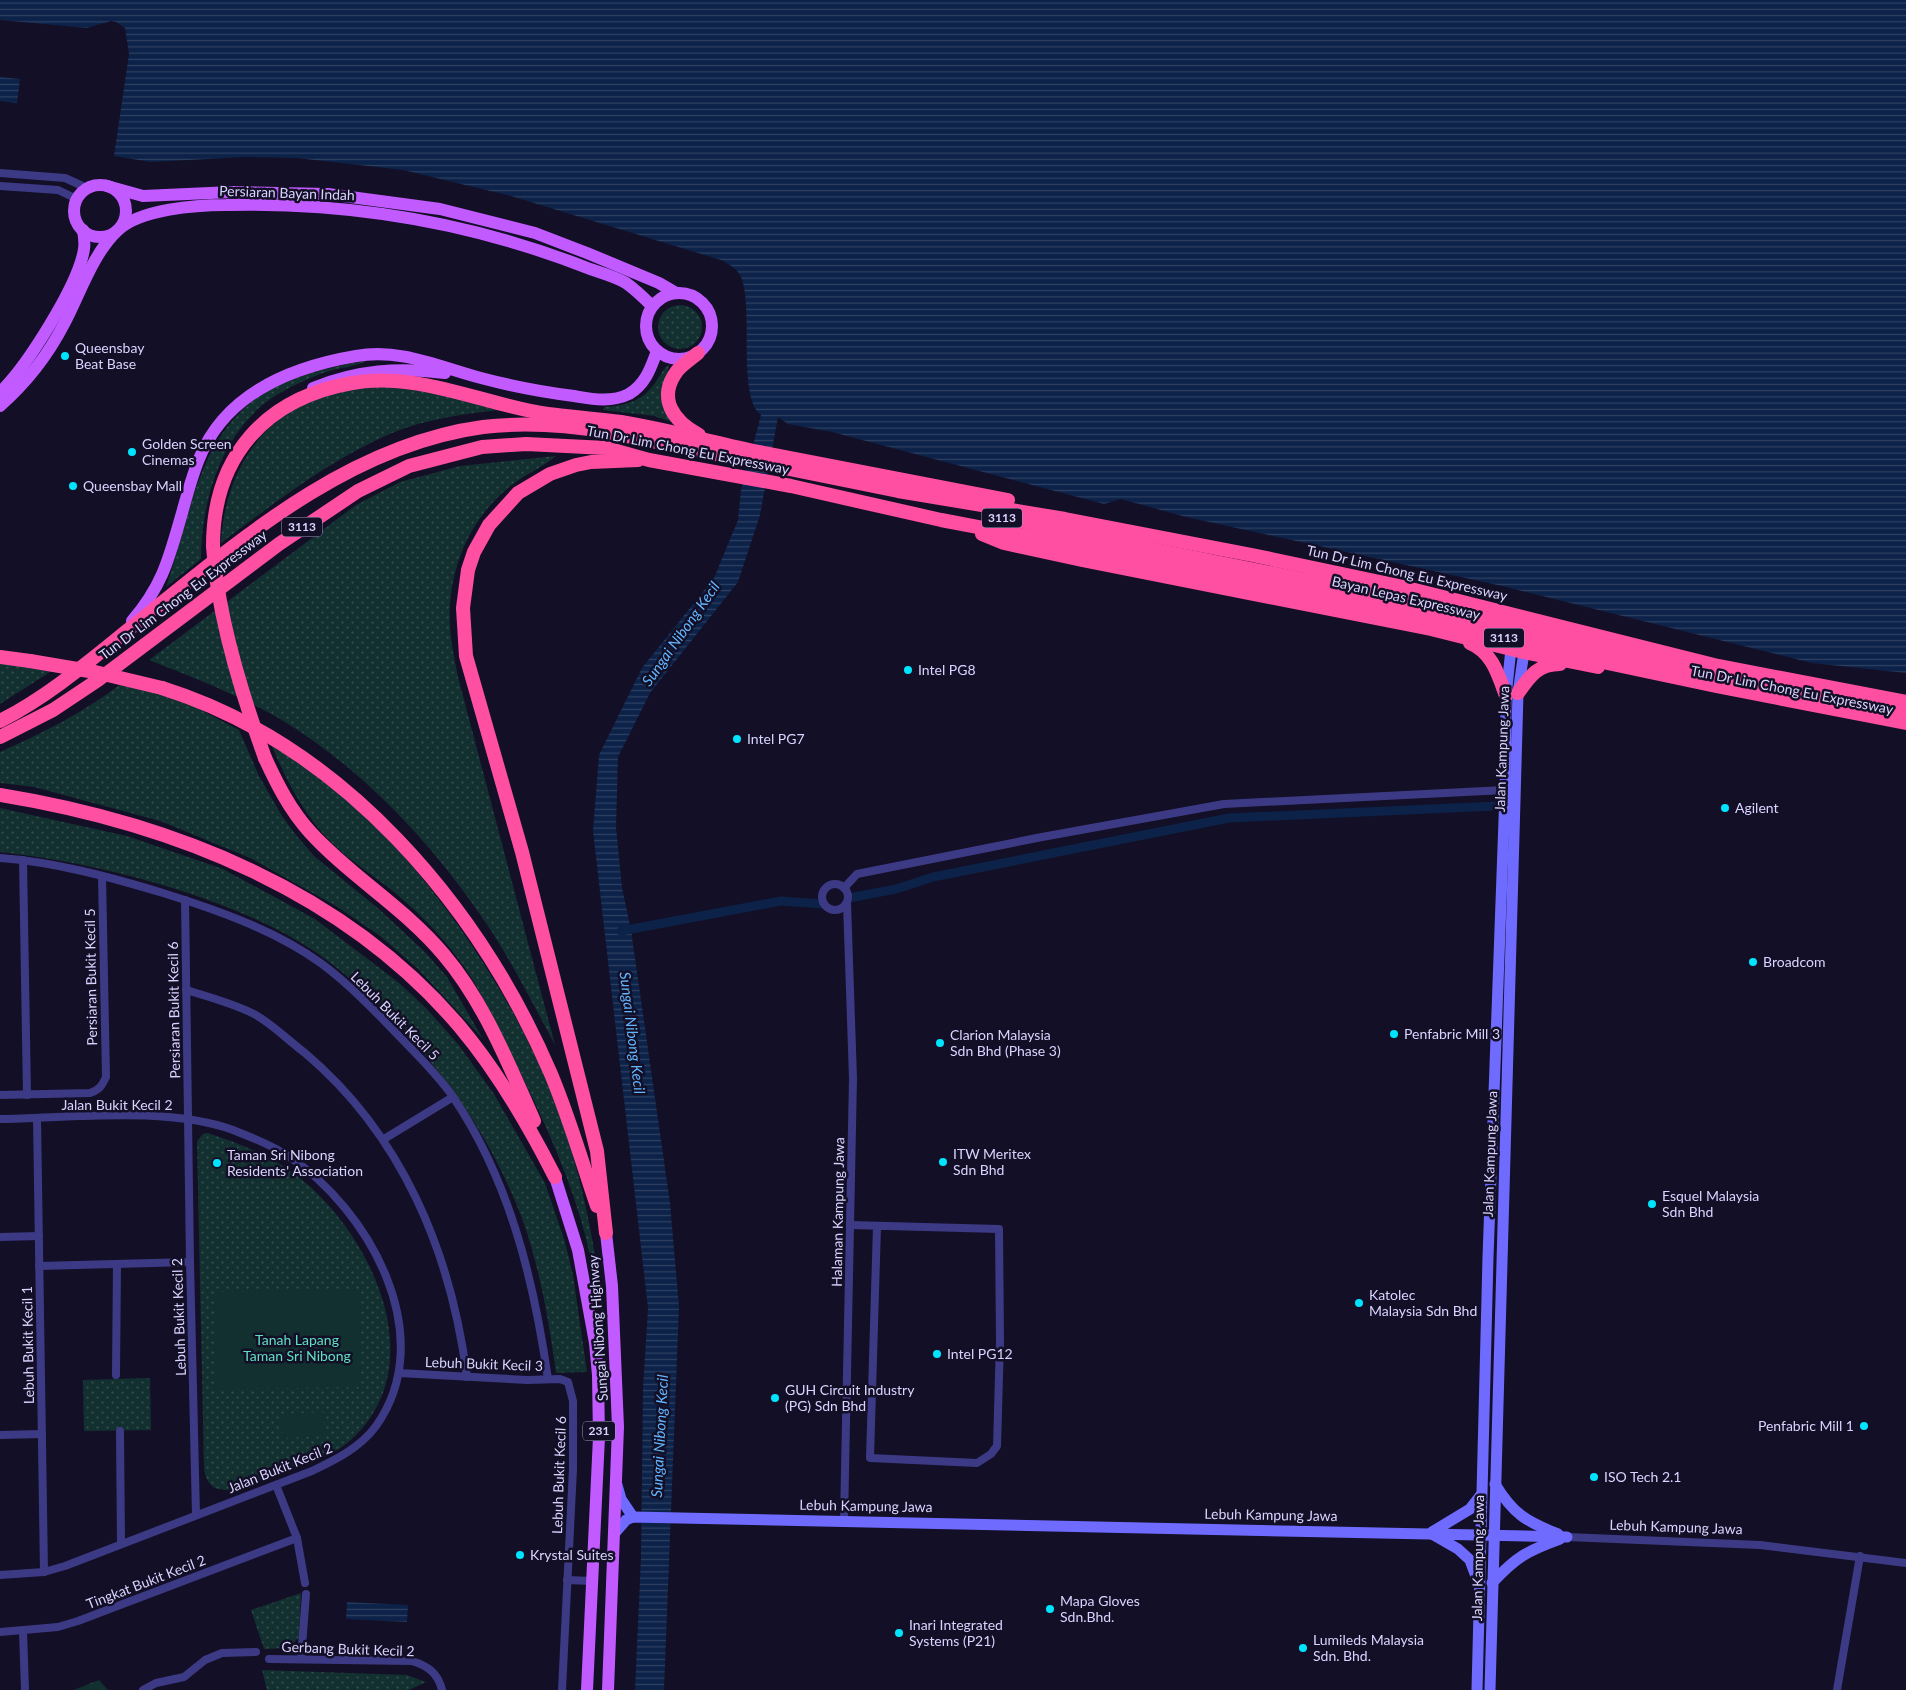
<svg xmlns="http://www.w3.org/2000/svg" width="1906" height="1690" font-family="Lato,sans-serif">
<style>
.grass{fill:url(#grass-dots)}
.forest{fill:url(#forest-firs)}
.pitch{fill:#12302f}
.water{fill:url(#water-rules)}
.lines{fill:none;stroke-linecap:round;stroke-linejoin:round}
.canal{stroke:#0c2248;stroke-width:9}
.street{stroke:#3d3a85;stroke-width:8}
.secondary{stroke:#6f6bff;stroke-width:11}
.primary{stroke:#c25bff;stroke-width:12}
.highway{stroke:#ff4fa3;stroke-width:14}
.highway-bridge{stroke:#ff4fa3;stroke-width:14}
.poi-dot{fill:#00e5ff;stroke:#130f26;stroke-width:2}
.labels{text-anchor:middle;stroke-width:5;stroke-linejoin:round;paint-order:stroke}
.shield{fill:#130f26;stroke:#9e99be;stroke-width:1}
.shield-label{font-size:12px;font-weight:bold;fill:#d9d4ff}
.street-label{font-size:14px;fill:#d9d4ff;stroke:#130f26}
.poi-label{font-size:14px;fill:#d9d4ff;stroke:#130f26;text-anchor:start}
.park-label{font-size:14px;fill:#5fe0c0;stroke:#130f26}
.water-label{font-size:15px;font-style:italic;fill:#62b6ff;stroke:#130f26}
</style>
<defs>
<pattern id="grass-dots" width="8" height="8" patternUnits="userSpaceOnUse" patternTransform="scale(1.25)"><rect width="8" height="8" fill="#12302f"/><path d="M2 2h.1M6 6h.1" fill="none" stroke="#344d4e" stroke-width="1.8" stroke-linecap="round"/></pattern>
<pattern id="forest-firs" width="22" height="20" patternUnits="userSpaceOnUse" patternTransform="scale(1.25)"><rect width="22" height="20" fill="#12302f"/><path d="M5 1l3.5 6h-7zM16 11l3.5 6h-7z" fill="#344d4e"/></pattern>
<pattern id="water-rules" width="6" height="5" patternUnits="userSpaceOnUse" patternTransform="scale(1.25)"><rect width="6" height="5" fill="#0c2248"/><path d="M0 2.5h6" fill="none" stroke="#2f4163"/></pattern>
</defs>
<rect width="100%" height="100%" fill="#130f26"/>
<!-- grass -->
<g class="grass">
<circle cx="680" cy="327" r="22"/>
<path d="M367 361C354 367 337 368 323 373 308 379 289 387 275 396 223 429 201 500 201 559L166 587C199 488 202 398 322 370 337 367 352 362 367 361Z"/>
<path d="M669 365C663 394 655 396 675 423L654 416 603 410 604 407C627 405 644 401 657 380 661 374 664 367 669 365Z"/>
<path d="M394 387 432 392 500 410C464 414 426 419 392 433 329 460 276 502 221 543 225 463 272 399 356 388 368 386 381 387 394 387Z"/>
<path d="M556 456C542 468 523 475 508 488 467 522 447 574 450 627 451 644 455 661 458 677L555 1045C533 1004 512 962 486 923 432 843 363 769 280 719 239 695 194 678 149 660L356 505 400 482 460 466Z"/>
<polygon points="0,663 58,667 0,704"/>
<path d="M121 684 180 699 239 730 259 776 282 816 296 835 314 856 379 909 426 953 447 977 483 1039 418 969 380 936 336 906 250 858 160 821 34 787 0 783V752C45 732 82 713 121 684Z"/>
<path d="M269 739C290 754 311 768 330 784 424 861 516 996 558 1110 583 1178 596 1251 605 1323 596 1289 591 1254 581 1220 563 1159 535 1102 507 1046 492 1017 479 986 459 960 439 932 412 906 385 885 365 870 346 857 329 840 301 811 284 776 269 739Z"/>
<path d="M0 808 127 836 223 869 315 919 398 982 426 1008 458 1044 494 1094 545 1183 565 1242 573 1275 587 1372 556 1373C549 1322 540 1269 523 1221 493 1142 451 1080 392 1019 369 995 344 972 317 953 237 898 96 862 0 852Z"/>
<path d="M208 1133C240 1144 273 1156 300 1178 370 1234 431 1359 356 1435 332 1460 292 1469 261 1480 238 1488 209 1502 204 1469L197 1141 203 1134Z"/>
<polygon points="150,1378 151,1430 84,1431 83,1380"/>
<polygon points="301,1593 299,1637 289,1648 264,1649 251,1610"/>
<polygon points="262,1670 407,1675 426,1682 409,1690 267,1690"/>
</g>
<!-- forest -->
<polygon class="forest" points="99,1680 108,1690 74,1690"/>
<!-- pitch -->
<g class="pitch">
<polygon points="360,1290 361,1387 216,1389 215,1292"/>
<polygon points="323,1412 324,1436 282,1438 281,1414"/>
</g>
<!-- water -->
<g class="water">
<path d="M0 0H1906V673L1812 663 1502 586 1186 517 1121 499 1104 504 832 432 788 424 778 417 760 515 738 582 650 693 618 757 616 827 622 888 631 930 670 1203 679 1307 664 1690H635L641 1557 643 1388 648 1308 593 831 599 755 642 668 714 578 738 520 741 490 761 415C737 397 754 308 741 277 737 268 728 264 721 260L511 196 403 170 297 158 245 157 151 162 114 156 129 54 125 28 116 22 111 21 87 28 0 20Z"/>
<polygon points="0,77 20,79 17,103 0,101"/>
<polygon points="347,1602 408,1605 407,1622 346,1619"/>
</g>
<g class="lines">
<!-- canal -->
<g class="canal">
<polyline points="849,898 896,889 933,877 1229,818 1496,806"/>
<polyline points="621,931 781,901 823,904"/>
</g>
<!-- street -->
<g class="street">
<polyline points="0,173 65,178 87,188"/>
<polyline points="0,186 58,190 77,199"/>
<path d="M0 858C55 862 110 877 163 893 217 910 275 930 322 964 350 985 374 1010 398 1035 417 1055 438 1075 453 1097 510 1181 534 1281 548 1379"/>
<polyline points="23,860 27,1095"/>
<circle cx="835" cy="897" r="13"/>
<polyline points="844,888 857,874 1042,837 1224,804 1505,790"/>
<polyline points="185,900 190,1262 196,1515"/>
<path d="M186 990C209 997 232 1003 254 1014 272 1024 288 1040 305 1053 402 1135 451 1252 467 1377"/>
<path d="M0 1095 90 1093C99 1090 102 1086 106 1077L102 876"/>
<polyline points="37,1118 44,1572"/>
<path d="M0 1119C72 1118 166 1106 233 1130 251 1137 272 1145 288 1156 369 1209 440 1336 376 1426 360 1448 335 1460 312 1471L65 1566 44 1572 0 1575"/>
<polyline points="384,1139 453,1097"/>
<polyline points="850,1225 999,1229 1000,1341 997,1446 991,1454 977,1463 870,1458 877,1226"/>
<polyline points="0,1237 39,1236"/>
<polyline points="39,1266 190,1262"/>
<polyline points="399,1373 527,1380 560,1379 568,1382 573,1401 573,1469 562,1690"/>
<polyline points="116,1375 117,1264"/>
<polyline points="120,1431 121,1544"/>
<polyline points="0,1435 42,1434"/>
<polyline points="276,1485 297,1538 305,1583"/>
<polyline points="844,1521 853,1078 847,903"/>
<polyline points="1567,1537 1760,1545 1906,1563"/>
<polyline points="567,1580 592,1581"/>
<polyline points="23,1631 25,1690"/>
<polyline points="0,1632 58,1627 78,1621 297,1538"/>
<path d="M269 1659 412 1661C428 1666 438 1673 442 1690"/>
<polyline points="301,1659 306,1594"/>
<polyline points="143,1690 156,1683 184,1677 205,1660 222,1653 256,1652"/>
<polyline points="1837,1690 1860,1556"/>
</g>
<!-- secondary -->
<g class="secondary">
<path d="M1495 1484C1513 1514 1527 1522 1558 1534"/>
<polyline points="617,1485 621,1499 633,1517"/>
<polyline points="1432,1532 1470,1509 1481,1495"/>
<polyline points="614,1534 626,1520 633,1517 1567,1537"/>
<polyline points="1432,1534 1458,1549 1470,1560 1477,1579"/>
<path d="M1492 1583C1516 1557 1527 1551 1560 1539"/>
<polyline points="1477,1690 1488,1257 1505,793 1506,696 1511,649"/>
<polyline points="1490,1690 1518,693 1525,645"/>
</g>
<!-- primary -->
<g class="primary">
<circle cx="100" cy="211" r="26"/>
<polyline points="107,186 143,196 232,192 328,194 440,209 535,233 587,253 659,283 676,293"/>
<circle cx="679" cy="326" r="33"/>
<path d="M313 388C357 370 399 367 445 373"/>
<path d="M0 392C26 368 79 284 84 249 85 243 84 236 83 230"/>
<path d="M0 406C26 383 48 355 64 324 80 294 93 253 118 230 141 209 196 205 226 205 351 202 474 223 590 269 602 273 616 277 626 283 636 290 644 298 652 306"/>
<path d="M132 621C163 585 169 558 182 513 187 495 192 476 199 459 225 394 291 367 356 356 400 348 439 367 481 378 511 386 543 392 574 396 592 399 611 403 629 394 646 384 651 367 657 351"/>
<polyline points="555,1177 578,1250 595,1343 598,1375 599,1437 587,1690"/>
<polyline points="606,1233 612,1286 618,1427 608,1690"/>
</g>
<!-- highway -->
<g class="highway">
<path d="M698 353C691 359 683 364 677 371 657 398 673 421 699 435"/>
<polyline points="996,516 1106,540"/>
<polyline points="982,534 1004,543 1082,560 1431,629 1523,652 1598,667"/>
<path d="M213 546C213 456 266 398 352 383 418 371 485 405 548 414 572 417 597 419 621 422 665 429 710 442 754 451 839 468 924 483 1008 500"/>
<path d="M1470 643C1492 652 1498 674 1506 696"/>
<polyline points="0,657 30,661"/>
<path d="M162 688C343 745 478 905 551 1074 569 1117 582 1162 597 1206"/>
<path d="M1518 693C1530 676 1538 664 1560 664"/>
<path d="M0 721C51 695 94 657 138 622 240 540 349 445 483 427 525 422 566 425 607 432L898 491 1065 519 1252 555 1399 586 1718 666 1906 702"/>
<polyline points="0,737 53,710 98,680 279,544 358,491 409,466 482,447 526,444 606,448 649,460 791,486 941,520 1103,551"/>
<path d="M265 758C277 784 290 810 310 832 351 877 405 908 444 955 484 1002 509 1065 534 1121"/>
<path d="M0 795C172 823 345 891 460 1027 498 1072 528 1124 555 1177"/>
<polyline points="606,1233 597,1151 522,852 466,656 463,608 468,570 474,552 489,525 518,493 550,474 576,465 591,462 638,460"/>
</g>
<!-- highway-bridge -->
<g class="highway-bridge">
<polyline points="1106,540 1370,593 1533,633 1745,681 1906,712"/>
<path d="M213 546C217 612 242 695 265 758"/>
<polyline points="1103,551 1332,596 1598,661 1716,686 1906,723"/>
<polyline points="30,661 95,672 162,688"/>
</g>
</g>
<!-- markers -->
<g class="poi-dot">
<circle cx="65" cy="356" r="5"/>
<circle cx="132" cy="452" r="5"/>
<circle cx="73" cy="486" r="5"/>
<circle cx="908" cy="670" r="5"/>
<circle cx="737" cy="739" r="5"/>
<circle cx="1725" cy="808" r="5"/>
<circle cx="1753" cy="962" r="5"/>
<circle cx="1394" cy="1034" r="5"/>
<circle cx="940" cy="1043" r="5"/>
<circle cx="943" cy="1162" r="5"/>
<circle cx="217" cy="1163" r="5"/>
<circle cx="1652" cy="1204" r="5"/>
<circle cx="1359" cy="1303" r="5"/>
<circle cx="937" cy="1354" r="5"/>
<circle cx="775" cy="1398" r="5"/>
<circle cx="1864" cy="1426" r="5"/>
<circle cx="1594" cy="1477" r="5"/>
<circle cx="520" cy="1555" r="5"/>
<circle cx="1050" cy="1609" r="5"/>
<circle cx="899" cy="1633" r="5"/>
<circle cx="1303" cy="1648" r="5"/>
</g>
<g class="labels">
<!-- shield labels -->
<g class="shield">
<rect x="982" y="508.5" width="40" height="19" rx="4"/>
<rect x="282" y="517.5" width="40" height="19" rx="4"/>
<rect x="1484" y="628.5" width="40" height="19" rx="4"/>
<rect x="583" y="1421.5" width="32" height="19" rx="4"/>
</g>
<g class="shield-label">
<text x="1002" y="522">3113</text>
<text x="302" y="531">3113</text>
<text x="1504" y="642">3113</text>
<text x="599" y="1435">231</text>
</g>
<!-- street labels -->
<g class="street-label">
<text transform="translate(287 193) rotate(2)" y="5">Persiaran Bayan Indah</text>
<text transform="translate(688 450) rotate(11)" y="5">Tun Dr Lim Chong Eu Expressway</text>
<text transform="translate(1407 573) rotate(13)" y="5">Tun Dr Lim Chong Eu Expressway</text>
<text transform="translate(183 595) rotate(-37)" y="5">Tun Dr Lim Chong Eu Expressway</text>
<text transform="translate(1406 598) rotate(13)" y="5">Bayan Lepas Expressway</text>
<text transform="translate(1792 690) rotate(11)" y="5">Tun Dr Lim Chong Eu Expressway</text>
<text transform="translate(1502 749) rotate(-88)" y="5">Jalan Kampung Jawa</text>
<text transform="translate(91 977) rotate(-91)" y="5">Persiaran Bukit Kecil 5</text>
<text transform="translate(174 1010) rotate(-91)" y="5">Persiaran Bukit Kecil 6</text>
<text transform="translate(395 1016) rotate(45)" y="5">Lebuh Bukit Kecil 5</text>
<text x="117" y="1110">Jalan Bukit Kecil 2</text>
<text transform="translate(1490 1154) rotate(-88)" y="5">Jalan Kampung Jawa</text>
<text transform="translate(838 1212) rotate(-89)" y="5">Halaman Kampung Jawa</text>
<text transform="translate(179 1317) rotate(-92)" y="5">Lebuh Bukit Kecil 2</text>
<text transform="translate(598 1328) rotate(-94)" y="5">Sungai Nibong Highway</text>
<text transform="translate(28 1345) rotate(-91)" y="5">Lebuh Bukit Kecil 1</text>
<text transform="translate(484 1364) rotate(2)" y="5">Lebuh Bukit Kecil 3</text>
<text transform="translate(280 1468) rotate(-22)" y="5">Jalan Bukit Kecil 2</text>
<text transform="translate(559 1475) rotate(-88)" y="5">Lebuh Bukit Kecil 6</text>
<text transform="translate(866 1506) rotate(1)" y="5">Lebuh Kampung Jawa</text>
<text transform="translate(1271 1515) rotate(1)" y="5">Lebuh Kampung Jawa</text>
<text transform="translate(1676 1527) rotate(2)" y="5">Lebuh Kampung Jawa</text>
<text transform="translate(1478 1558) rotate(-89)" y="5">Jalan Kampung Jawa</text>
<text transform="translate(146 1582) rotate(-21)" y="5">Tingkat Bukit Kecil 2</text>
<text transform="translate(348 1649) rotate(2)" y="5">Gerbang Bukit Kecil 2</text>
</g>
<!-- poi labels -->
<g class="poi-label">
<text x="75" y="353">Queensbay<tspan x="75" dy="16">Beat Base</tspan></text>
<text x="142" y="449">Golden Screen<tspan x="142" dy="16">Cinemas</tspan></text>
<text x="83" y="491">Queensbay Mall</text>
<text x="918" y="675">Intel PG8</text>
<text x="747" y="744">Intel PG7</text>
<text x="1735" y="813">Agilent</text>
<text x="1763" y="967">Broadcom</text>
<text x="1404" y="1039">Penfabric Mill 3</text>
<text x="950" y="1040">Clarion Malaysia<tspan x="950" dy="16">Sdn Bhd (Phase 3)</tspan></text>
<text x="953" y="1159">ITW Meritex<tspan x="953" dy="16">Sdn Bhd</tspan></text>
<text x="227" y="1160">Taman Sri Nibong<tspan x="227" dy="16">Residents' Association</tspan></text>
<text x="1662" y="1201">Esquel Malaysia<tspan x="1662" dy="16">Sdn Bhd</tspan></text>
<text x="1369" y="1300">Katolec<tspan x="1369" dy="16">Malaysia Sdn Bhd</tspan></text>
<text x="947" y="1359">Intel PG12</text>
<text x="785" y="1395">GUH Circuit Industry<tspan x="785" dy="16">(PG) Sdn Bhd</tspan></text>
<text x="1854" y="1431" text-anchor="end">Penfabric Mill 1</text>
<text x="1604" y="1482">ISO Tech 2.1</text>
<text x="530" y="1560">Krystal Suites</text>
<text x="1060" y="1606">Mapa Gloves<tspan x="1060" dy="16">Sdn.Bhd.</tspan></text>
<text x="909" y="1630">Inari Integrated<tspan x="909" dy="16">Systems (P21)</tspan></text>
<text x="1313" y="1645">Lumileds Malaysia<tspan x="1313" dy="16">Sdn. Bhd.</tspan></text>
</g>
<!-- park labels -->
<g class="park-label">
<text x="297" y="1345">Tanah Lapang<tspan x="297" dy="16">Taman Sri Nibong</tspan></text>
</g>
<!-- water labels -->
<g class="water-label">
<text transform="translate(681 634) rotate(-55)" y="5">Sungai Nibong Kecil</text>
<text transform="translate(632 1033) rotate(83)" y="5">Sungai Nibong Kecil</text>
<text transform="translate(660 1436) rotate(-87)" y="5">Sungai Nibong Kecil</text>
</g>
</g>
</svg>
